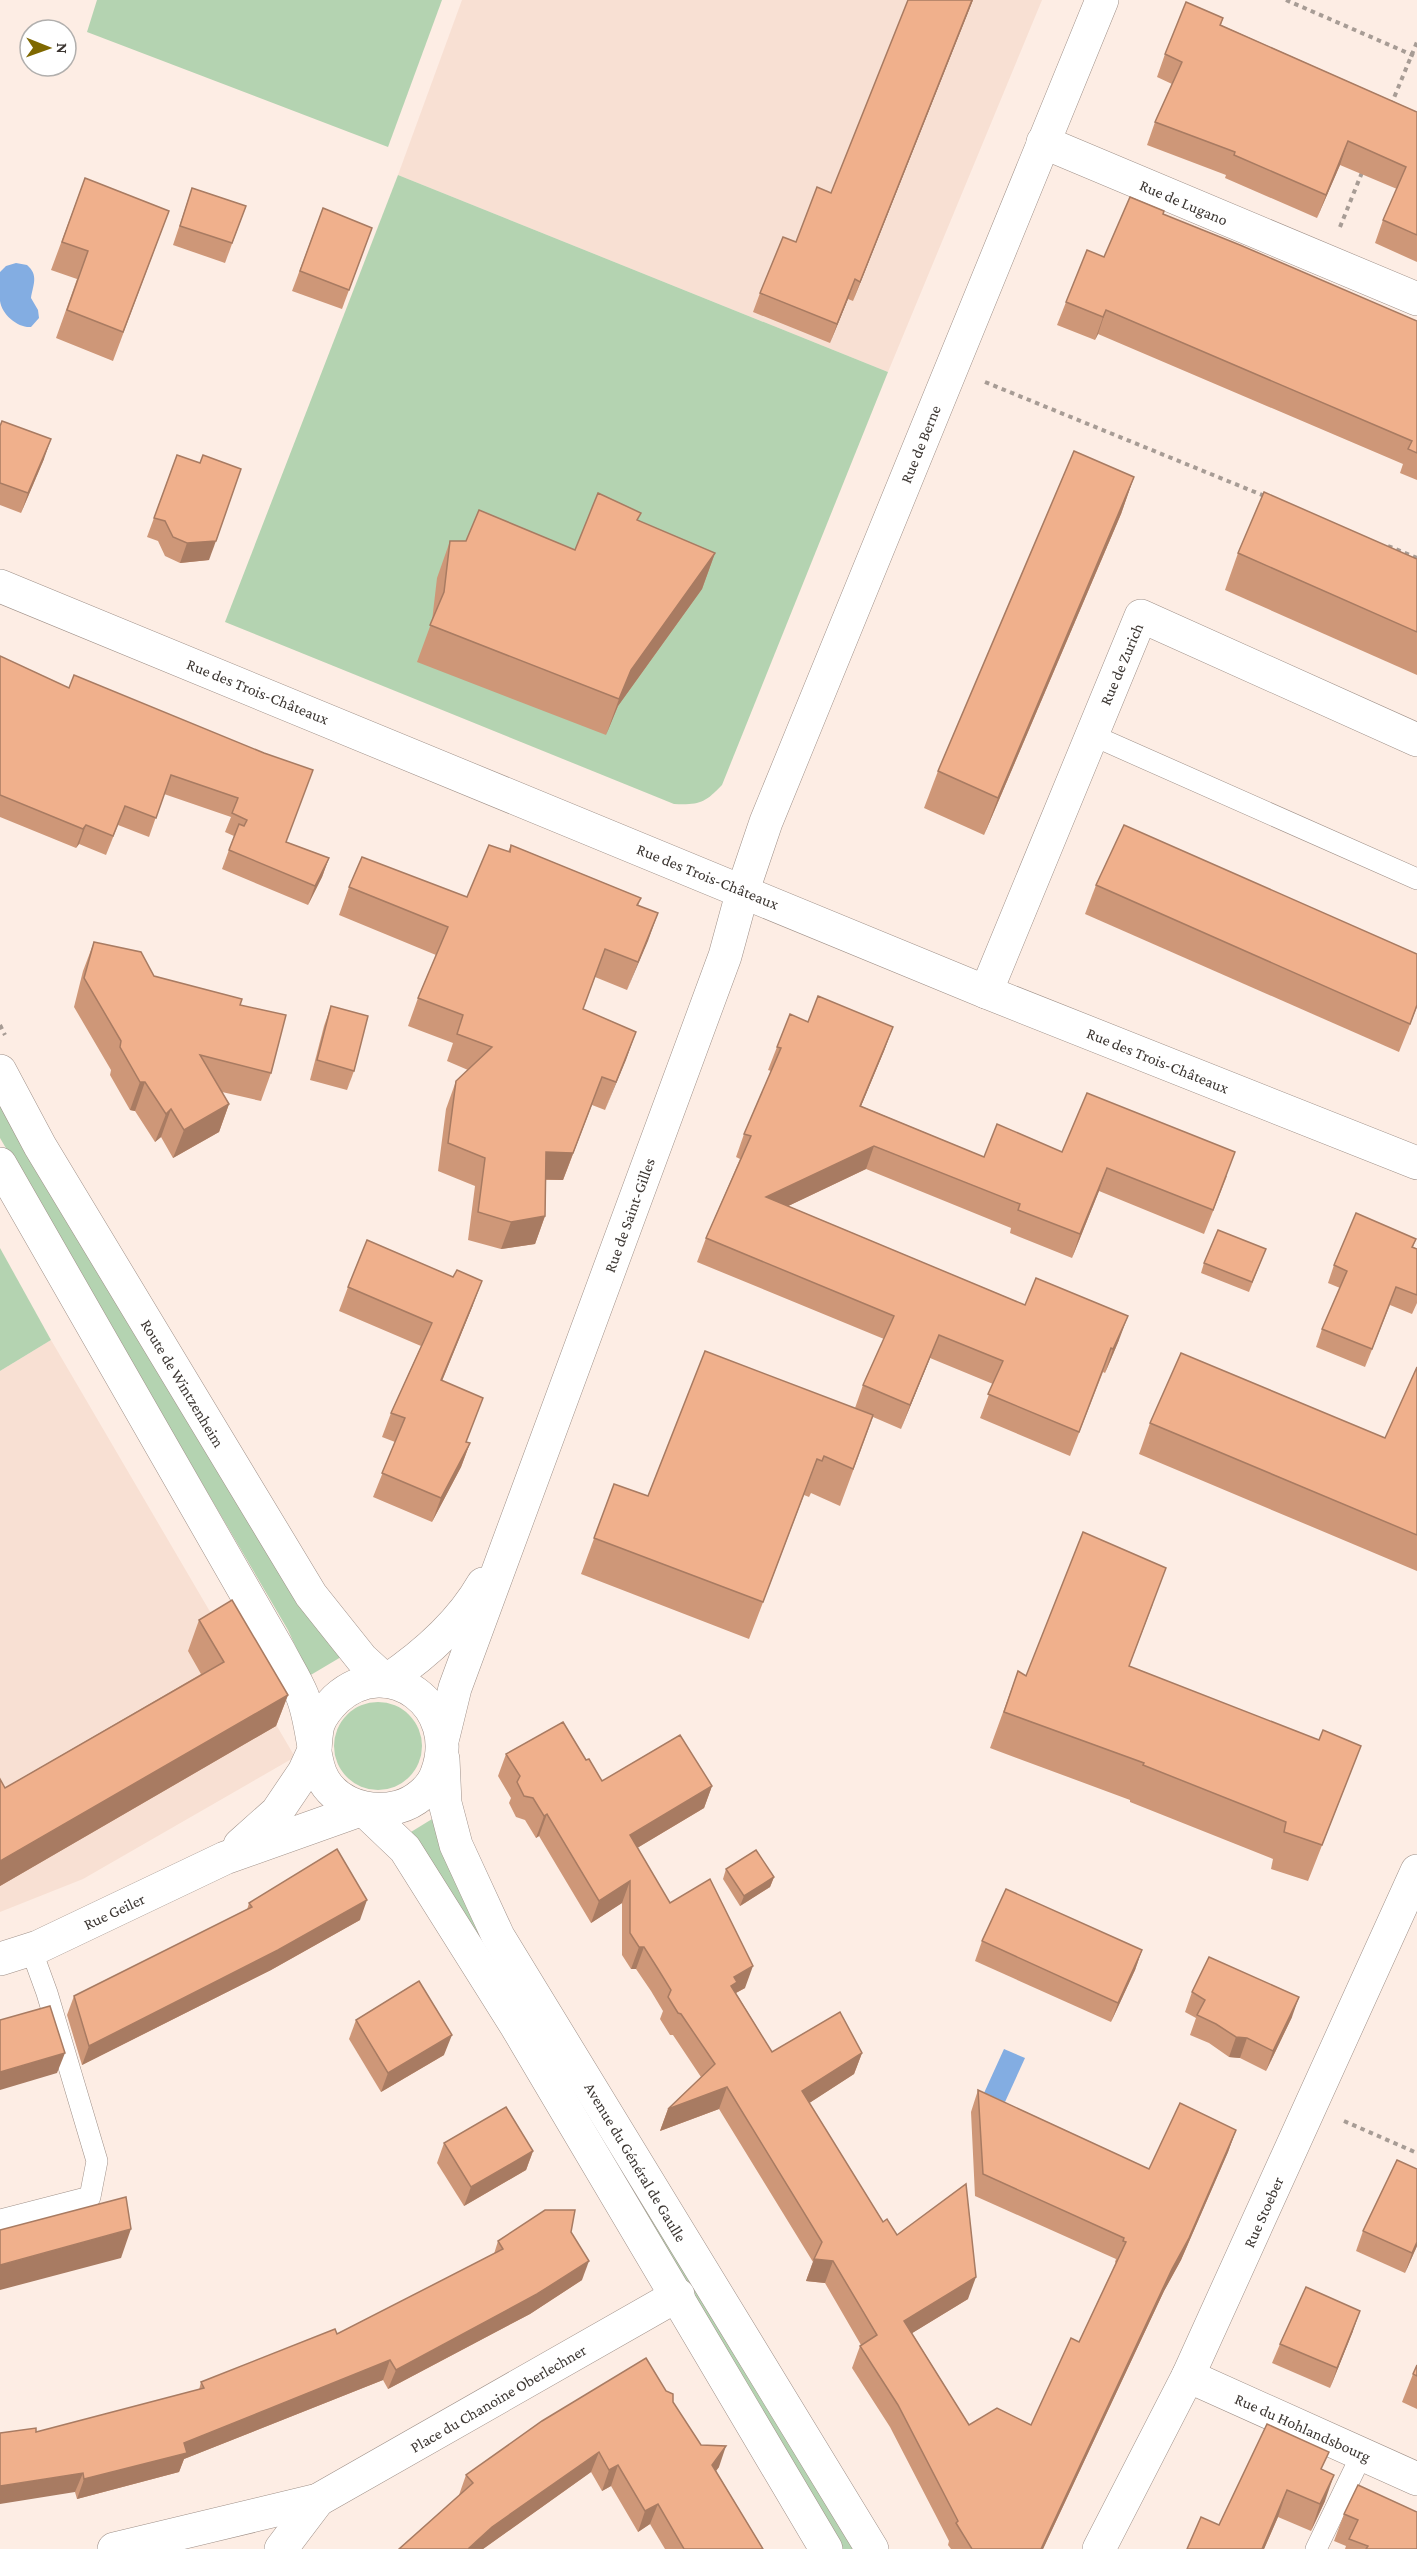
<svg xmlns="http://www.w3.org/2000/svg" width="1417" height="2549" font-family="'Crimson Pro',serif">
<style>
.built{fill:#f8e0d3}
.green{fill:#b4d3b1}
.water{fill:#83ade2}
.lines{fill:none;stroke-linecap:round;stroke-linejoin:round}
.service-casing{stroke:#9f9088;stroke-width:22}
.minor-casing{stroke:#9f9088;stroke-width:34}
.secondary-casing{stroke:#9f9088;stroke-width:34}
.path{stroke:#a79c95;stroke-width:4;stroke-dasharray:4.5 4.5;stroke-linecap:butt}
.service{stroke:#fff;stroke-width:21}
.minor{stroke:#fff;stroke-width:33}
.secondary{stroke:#fff;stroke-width:33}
.wall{fill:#ce9778}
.shaded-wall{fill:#a87b62}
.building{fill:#f0b08c;stroke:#a87b62;stroke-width:1.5}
.labels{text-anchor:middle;stroke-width:4.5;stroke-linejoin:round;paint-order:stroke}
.street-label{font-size:16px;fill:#3c3632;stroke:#fff}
</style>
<rect width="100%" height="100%" fill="#fdede4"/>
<!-- built -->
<g class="built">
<polygon points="462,0 1042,0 888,372 398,175"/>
<polygon points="51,1340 295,1757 83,1879 0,1912 0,1371"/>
</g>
<!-- green -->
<g class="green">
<polygon points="97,0 442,0 388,147 87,32"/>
<path d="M398 175 888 372 722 785C705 803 699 805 674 804L225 622Z"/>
<polygon points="0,1098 341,1657 309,1676 288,1630 0,1138"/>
<polygon points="0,1248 51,1340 0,1371"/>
<circle cx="378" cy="1746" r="44"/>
<polygon points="437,1816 855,2549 841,2549 406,1835"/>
</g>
<!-- water -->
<g class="water">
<path d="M16 263 27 265C39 275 33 285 31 298L38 310 39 318 31 327C18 328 2 315 0 301 0 292 0 281 0 272L6 266Z"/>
<polygon points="1004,2049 1025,2058 1005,2102 984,2093"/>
</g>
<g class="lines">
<!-- service casing -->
<g class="service-casing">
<g id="service">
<polyline points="1092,735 1417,879"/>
<polyline points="0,2220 90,2197 97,2161 47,1993 31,1949"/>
<polyline points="1316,2549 1362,2454"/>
</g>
</g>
<!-- minor casing -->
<g class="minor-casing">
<g id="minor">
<polyline points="1043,142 1417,299"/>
<polyline points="0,586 986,992 1417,1163"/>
<polyline points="986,992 1141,616 1417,740"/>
<path d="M386 1681C423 1656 460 1624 483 1584"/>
<polyline points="443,1737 455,1688 725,956 743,890 766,822 1102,0"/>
<polyline points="240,1845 277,1812 304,1772 315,1748"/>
<polyline points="0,1959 38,1947 225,1858 363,1809"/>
<polyline points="1188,2376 1417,2479"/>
<polyline points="114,2549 318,2500 678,2295"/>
<polyline points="281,2549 318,2500"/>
<polyline points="1099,2549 1188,2376 1417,1871"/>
</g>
</g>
<!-- secondary casing -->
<g class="secondary-casing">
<g id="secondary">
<polyline points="0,1071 40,1146 311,1595 362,1659 386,1681"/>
<path d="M0 1164 279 1651C286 1665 296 1680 302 1695 311 1717 312 1743 318 1766 327 1801 365 1815 398 1807 414 1803 432 1789 437 1773 462 1707 389 1651 336 1699 329 1706 321 1715 318 1725 316 1732 316 1740 315 1748"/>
<polyline points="443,1759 445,1803 456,1845 498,1936 872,2549"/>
<polyline points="363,1809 405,1849 517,2027 826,2549"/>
</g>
</g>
<!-- path -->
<g class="path">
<polyline points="1286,0 1417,57"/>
<polyline points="1391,105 1417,42"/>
<polyline points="1340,227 1363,170"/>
<polyline points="985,382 1267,497"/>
<polyline points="1388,546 1417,558"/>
<polyline points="0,1025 5,1035"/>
<polyline points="1344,2121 1417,2153"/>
</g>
<!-- service -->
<use href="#service" class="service"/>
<!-- minor -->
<use href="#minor" class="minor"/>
<!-- secondary -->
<use href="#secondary" class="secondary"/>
</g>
<!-- wall -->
<g class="wall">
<polygon points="973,0 853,301 848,299 830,343 753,312 760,293 831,193"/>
<polygon points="1223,18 1221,25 1417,112 1417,262 1375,243 1383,220 1397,189 1340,165 1317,218 1225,178 1226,175 1147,145 1155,122 1172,84 1157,77 1165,54"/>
<polygon points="85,178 169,211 113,361 56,338 77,279 51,270"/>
<polygon points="192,188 246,206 225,263 173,245"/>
<polygon points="323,208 372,228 342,309 292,291"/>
<polygon points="1163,214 1417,321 1417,480 1400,473 1403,464 1098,334 1095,340 1057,325 1066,302"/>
<polygon points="0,426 44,459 21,513 0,505"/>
<polygon points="177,455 209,560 180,563 165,556 158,541 147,537"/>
<polygon points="1134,477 1121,514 984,835 924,808 938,771"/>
<polygon points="638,521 715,553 702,589 618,706 606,735 417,662 432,621 437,578 450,541 575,550"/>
<polygon points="1238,553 1417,559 1417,675 1225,590"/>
<polygon points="0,656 69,688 264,753 286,842 329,858 322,877 308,905 222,869 234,836 225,832 231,817 164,794 149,837 118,825 106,855 79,844 76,848 0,817"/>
<polygon points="511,845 641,898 638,906 658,913 627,990 595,977 583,1009 636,1032 605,1110 592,1105 563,1180 546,1180 545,1216 535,1244 501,1249 468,1240 475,1186 438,1171 446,1109 456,1081 468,1070 447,1061 453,1043 408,1026 418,998 436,955 339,915 349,887 467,897 508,852"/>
<polygon points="1096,885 1417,954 1417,1007 1399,1052 1085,914"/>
<polygon points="94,942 154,976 240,1005 271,1073 261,1101 222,1092 229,1104 219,1132 173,1158 161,1137 155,1142 135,1111 130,1110 110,1075 111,1070 74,1007 83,971"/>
<polygon points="331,1006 354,1071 347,1090 310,1080 324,1026"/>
<polygon points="808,1022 893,1027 884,1051 861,1106 984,1157 1062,1152 1227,1176 1204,1234 1099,1191 1072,1258 1010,1233 1011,1228 866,1169 788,1206 1025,1305 1119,1340 1105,1373 1103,1372 1070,1456 980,1418 993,1384 930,1358 901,1429 873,1417 840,1506 811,1493 809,1497 804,1495 749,1639 581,1574 614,1484 648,1496 855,1408 863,1385 884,1339 697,1262 706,1238 740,1159 736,1157 744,1134 771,1071 768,1070 777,1047"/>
<polygon points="1416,1239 1413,1247 1417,1249 1417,1303 1412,1314 1390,1305 1365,1367 1316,1347 1322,1329 1340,1288 1328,1283 1334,1265"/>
<polygon points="1262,1259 1249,1292 1201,1273 1204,1263"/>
<polygon points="348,1287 473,1305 442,1381 466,1442 470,1443 461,1467 432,1522 373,1497 395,1442 382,1437 391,1413 421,1346 339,1311"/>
<polygon points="1417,1367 1417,1571 1139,1454 1150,1423 1385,1438"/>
<polygon points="1153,1604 1129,1666 1347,1782 1308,1881 1271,1869 1273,1859 1130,1802 1130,1800 990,1748 1018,1671 1026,1676"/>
<polygon points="199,1620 288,1695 276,1726 0,1886 0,1779 5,1788 201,1674 188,1651"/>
<polygon points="506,1754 586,1760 602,1781 712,1786 704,1808 637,1848 670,1903 745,1988 736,1993 772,2052 862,2053 854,2074 809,2103 883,2222 968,2299 912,2333 969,2425 1031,2425 1079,2342 1116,2263 1115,2262 1116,2259 975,2196 971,2112 978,2090 1149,2169 1236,2130 1228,2152 1181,2260 1164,2291 1043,2549 951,2549 948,2545 949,2541 890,2427 852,2368 860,2346 861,2345 825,2283 806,2281 813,2262 719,2109 660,2131 668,2109 701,2077 673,2035 670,2035 660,2019 663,2011 651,1991 636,1969 631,1969 622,1955 622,1903 591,1923 539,1836 536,1838 525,1820 516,1817 509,1803 511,1798 498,1776"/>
<polygon points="726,1869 774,1877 770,1887 740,1906 723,1879"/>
<polygon points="249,1903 360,1920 271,1970 82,2065 67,2015 74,1996 247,1910"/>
<polygon points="982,1941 1142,1950 1135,1970 1111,2022 975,1961"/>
<polygon points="1192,1992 1292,2017 1266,2071 1240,2058 1229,2057 1209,2043 1190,2035 1196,2018 1185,2012"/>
<polygon points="356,2020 444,2055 381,2092 349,2039"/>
<polygon points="444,2143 533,2151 526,2170 464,2206 437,2163"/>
<polygon points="1417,2169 1417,2246 1405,2273 1356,2251 1363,2231"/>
<polygon points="571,2232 582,2280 530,2314 388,2389 383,2380 184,2459 179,2472 77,2499 75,2492 36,2432 199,2390 201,2382 337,2334 494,2254 498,2241"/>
<polygon points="1353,2331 1330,2388 1272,2363 1280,2344"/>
<polygon points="1417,2365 1417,2409 1402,2402 1413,2374"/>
<polygon points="673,2402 701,2445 719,2467 716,2471 763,2549 665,2549 650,2524 638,2532 611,2486 602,2491 591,2472 483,2549 459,2495 466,2475"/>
<polygon points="1323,2469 1325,2501 1311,2531 1278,2517 1264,2549 1187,2549 1219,2525"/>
<polygon points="1417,2512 1417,2549 1345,2549 1346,2546 1334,2541 1344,2514"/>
</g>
<!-- shaded-wall -->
<g class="shaded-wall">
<polygon points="972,0 973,0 853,301 860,282"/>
<polygon points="1348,141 1340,165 1317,218 1326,195"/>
<polygon points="855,279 848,299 830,343 837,324"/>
<polygon points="1106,310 1098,334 1095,340 1103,317"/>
<polygon points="51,439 44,459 21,513 28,493"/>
<polygon points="1134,477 1121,514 984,835 998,798"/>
<polygon points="216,541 209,560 180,563 187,543"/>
<polygon points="715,553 702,589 618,706 606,735 619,699 631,670"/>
<polygon points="86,825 79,844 76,848 83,829"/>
<polygon points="329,858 322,877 308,905 315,886"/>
<polygon points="658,913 648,941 627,990 638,962"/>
<polygon points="893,1027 884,1051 851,1130 860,1106"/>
<polygon points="636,1032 626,1060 605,1110 616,1082"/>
<polygon points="602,1077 563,1180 536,1179 546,1152"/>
<polygon points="140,1082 145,1082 135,1111 130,1110"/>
<polygon points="229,1104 219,1132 173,1158 184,1130"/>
<polygon points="171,1109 161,1137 155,1142 166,1114"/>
<polygon points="874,1146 866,1169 757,1221 766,1197"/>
<polygon points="1107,1168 1099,1191 1072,1258 1080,1234"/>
<polygon points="545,1216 535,1244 501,1249 511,1222"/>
<polygon points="482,1281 473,1305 432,1405 441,1380"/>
<polygon points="1128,1316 1119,1340 1105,1373 1113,1349"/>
<polygon points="939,1335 930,1358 901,1429 910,1405"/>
<polygon points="470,1443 461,1467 432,1522 441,1498"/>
<polygon points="288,1695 276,1726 0,1886 0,1861"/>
<polygon points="712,1786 704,1808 622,1857 630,1835"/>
<polygon points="547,1814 539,1836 536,1838 544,1816"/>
<polygon points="774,1877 770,1887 740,1906 744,1896"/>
<polygon points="630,1881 622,1903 591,1923 599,1901"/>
<polygon points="367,1900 360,1920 271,1970 82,2065 89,2046"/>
<polygon points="639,1947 644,1947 636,1969 631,1969"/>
<polygon points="1142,1950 1135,1970 1111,2022 1118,2003"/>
<polygon points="753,1966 745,1988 732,1995 723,2008 734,1977"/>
<polygon points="1299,1997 1292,2017 1266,2071 1273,2051"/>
<polygon points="452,2035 444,2055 381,2092 388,2073"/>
<polygon points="1236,2037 1247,2038 1240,2058 1229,2057"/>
<polygon points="65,2053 57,2073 0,2090 0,2072"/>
<polygon points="862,2053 854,2074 794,2113 802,2091"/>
<polygon points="727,2087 719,2109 660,2131 668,2109"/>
<polygon points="1236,2130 1228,2152 1181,2260 1164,2291 1043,2549 1041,2549"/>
<polygon points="533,2151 526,2170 464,2206 471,2187"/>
<polygon points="131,2229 121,2258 0,2290 0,2265"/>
<polygon points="1417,2242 1417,2246 1405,2273 1412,2253"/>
<polygon points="814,2259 833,2261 825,2283 806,2281"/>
<polygon points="589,2261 582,2280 530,2314 388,2389 396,2370"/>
<polygon points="976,2277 968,2299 896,2343 904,2321"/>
<polygon points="1360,2311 1353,2331 1330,2388 1337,2368"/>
<polygon points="390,2360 383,2380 184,2459 179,2472 77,2499 84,2479 184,2443"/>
<polygon points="726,2446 719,2467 704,2486 712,2465"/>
<polygon points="599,2452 591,2472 483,2549 468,2549 492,2527"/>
<polygon points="618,2465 611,2486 602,2491 609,2470"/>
<polygon points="83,2473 75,2492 0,2504 0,2486"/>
<polygon points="1334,2475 1325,2501 1311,2531 1320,2504"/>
<polygon points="1287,2490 1278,2517 1264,2549 1262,2549"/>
<polygon points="658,2504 650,2524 638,2532 645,2511"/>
</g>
<!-- building -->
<g class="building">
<polygon points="908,0 972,0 860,282 855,279 837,324 760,293 783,237 796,242 817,187 831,193"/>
<polygon points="1186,2 1223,18 1220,25 1417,112 1417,235 1383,220 1406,167 1348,141 1326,195 1234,155 1235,152 1155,122 1182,62 1165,54"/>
<polygon points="85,178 169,211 123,332 67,310 88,251 62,242"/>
<polygon points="192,188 246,206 232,243 180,226"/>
<polygon points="1130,197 1164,211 1163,214 1240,245 1417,321 1417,453 1408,449 1412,441 1106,310 1103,317 1066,302 1087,250 1104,257"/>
<polygon points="323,208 372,228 349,290 300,271"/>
<polygon points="2,421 51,439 28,493 0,483 0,426"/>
<polygon points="1074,451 1134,477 998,798 938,771"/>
<polygon points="177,455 200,463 203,455 241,469 216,541 187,543 173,537 165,521 154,518"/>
<polygon points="1264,492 1417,559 1417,632 1238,553"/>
<polygon points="598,493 641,513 637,520 715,553 631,670 619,699 430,625 444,592 450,541 466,541 479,510 575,550"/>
<polygon points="0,656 69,688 74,675 264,753 313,770 286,842 329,858 315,886 229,850 239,824 244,826 247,820 232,813 238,798 171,775 156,818 125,806 113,836 86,825 83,829 0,795"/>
<polygon points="1124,825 1417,954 1417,1005 1410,1024 1096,885"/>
<polygon points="489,845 510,852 511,845 641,898 637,905 658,913 638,962 605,949 583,1009 636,1032 616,1082 602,1077 573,1153 546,1152 545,1216 511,1222 478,1212 485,1158 448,1143 456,1081 492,1047 457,1034 463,1015 418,998 448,927 349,887 362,857 467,897"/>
<polygon points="94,942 141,952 154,976 242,999 240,1005 286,1015 271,1073 200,1055 229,1104 184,1130 171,1109 166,1114 145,1082 140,1082 120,1047 121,1041 84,978"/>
<polygon points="818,996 893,1027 860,1106 984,1157 997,1124 1062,1152 1087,1093 1235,1152 1213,1210 1107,1168 1080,1234 1018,1210 1020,1204 874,1146 766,1197 1025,1305 1036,1278 1128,1316 1113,1349 1111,1348 1079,1432 988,1394 1003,1361 939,1335 910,1405 863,1385 894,1316 706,1238 751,1136 744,1134 781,1048 777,1047 790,1014 808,1022"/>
<polygon points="331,1006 368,1016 354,1071 317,1060"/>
<polygon points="1356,1213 1416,1239 1412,1247 1417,1249 1417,1295 1396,1287 1372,1349 1322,1329 1347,1271 1334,1265"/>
<polygon points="1218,1230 1266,1249 1252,1282 1204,1263"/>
<polygon points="367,1240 453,1277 457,1270 482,1281 441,1380 483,1398 466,1442 470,1443 441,1498 382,1473 405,1418 391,1413 432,1323 348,1287"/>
<polygon points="705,1351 873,1415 853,1469 824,1456 822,1461 817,1459 763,1602 594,1538 614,1484 648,1496"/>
<polygon points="1181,1353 1385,1438 1417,1367 1417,1535 1150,1423"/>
<polygon points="1083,1532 1166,1568 1129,1666 1319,1740 1323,1730 1361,1746 1322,1845 1284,1832 1286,1822 1143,1765 1144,1763 1004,1712 1018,1671 1026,1676"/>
<polygon points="232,1600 288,1695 0,1861 0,1779 5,1788 224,1662 199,1620"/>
<polygon points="563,1722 586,1760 589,1759 602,1781 680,1735 712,1786 630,1835 670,1903 710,1879 753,1966 734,1977 737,1982 731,1986 772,2052 840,2012 862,2053 802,2091 883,2222 887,2219 897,2235 966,2184 976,2277 904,2321 969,2425 997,2408 1031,2425 1071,2338 1079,2342 1126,2242 1123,2241 1124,2238 983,2174 978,2090 1149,2169 1180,2103 1236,2130 1189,2238 1172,2269 1041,2549 972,2549 956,2523 958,2521 898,2405 860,2346 877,2335 833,2261 814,2259 822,2242 727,2087 668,2109 715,2064 681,2014 678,2013 668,1997 671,1990 658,1969 644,1947 639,1947 630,1933 630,1881 599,1901 547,1814 544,1816 533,1798 524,1796 517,1782 520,1776 506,1754"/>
<polygon points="337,1849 367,1900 278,1950 89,2046 74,1996 252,1907 249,1903"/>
<polygon points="756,1850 774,1877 744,1896 726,1869"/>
<polygon points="1006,1889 1142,1950 1118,2003 982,1941"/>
<polygon points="1209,1957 1299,1997 1273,2051 1247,2038 1236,2037 1216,2024 1197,2015 1205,2000 1192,1992"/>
<polygon points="419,1981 452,2035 388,2073 356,2020"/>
<polygon points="50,2006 65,2053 0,2072 0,2020"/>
<polygon points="506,2107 533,2151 471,2187 444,2143"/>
<polygon points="1397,2160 1417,2169 1417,2242 1412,2253 1363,2231"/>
<polygon points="126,2197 131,2229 0,2265 0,2230"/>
<polygon points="545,2210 575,2210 571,2232 589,2261 537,2294 396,2370 390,2360 184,2443 187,2453 84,2479 83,2473 0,2486 0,2433 36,2428 36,2432 204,2388 201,2382 335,2329 337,2334 503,2249 498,2241"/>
<polygon points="1306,2287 1360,2311 1337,2368 1280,2344"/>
<polygon points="646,2358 666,2391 673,2394 673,2402 701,2445 726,2446 712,2465 763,2549 684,2549 658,2504 645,2511 618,2465 609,2470 599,2452 492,2527 468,2549 399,2549 473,2483 466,2475 542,2421"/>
<polygon points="1417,2365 1417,2376 1413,2374"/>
<polygon points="1267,2424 1329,2452 1321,2469 1334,2475 1320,2504 1287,2490 1262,2549 1187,2549 1201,2517 1219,2525"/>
<polygon points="1358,2485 1417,2512 1417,2549 1366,2549 1368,2546 1349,2539 1358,2520 1344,2514"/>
</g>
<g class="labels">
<!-- street labels -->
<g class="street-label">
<text transform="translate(1184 202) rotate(23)" y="6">Rue de Lugano</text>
<text transform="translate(920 444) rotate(-68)" y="6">Rue de Berne</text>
<text transform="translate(1121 664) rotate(-67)" y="6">Rue de Zurich</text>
<text transform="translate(258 691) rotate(22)" y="6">Rue des Trois-Châteaux</text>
<text transform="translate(708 876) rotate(22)" y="6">Rue des Trois-Châteaux</text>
<text transform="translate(1158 1060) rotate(22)" y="6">Rue des Trois-Châteaux</text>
<text transform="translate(629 1215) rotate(-70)" y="6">Rue de Saint-Gilles</text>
<text transform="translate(183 1383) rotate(59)" y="6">Route de Wintzenheim</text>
<text transform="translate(114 1911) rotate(-25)" y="6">Rue Geiler</text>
<text transform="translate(636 2162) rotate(59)" y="6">Avenue du Général de Gaulle</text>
<text transform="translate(1263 2212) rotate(-66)" y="6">Rue Stoeber</text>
<text transform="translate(498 2398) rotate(-30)" y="6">Place du Chanoine Oberlechner</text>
<text transform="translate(1303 2427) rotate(24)" y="6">Rue du Hohlandsbourg</text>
</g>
</g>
<!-- north arrow -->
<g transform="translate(48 48) rotate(91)"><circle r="28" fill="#ffffff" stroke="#b1afad" stroke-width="1.5"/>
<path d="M0-4.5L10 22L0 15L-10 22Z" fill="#7f6800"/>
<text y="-9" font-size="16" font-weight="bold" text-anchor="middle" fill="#3c3632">N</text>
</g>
</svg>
